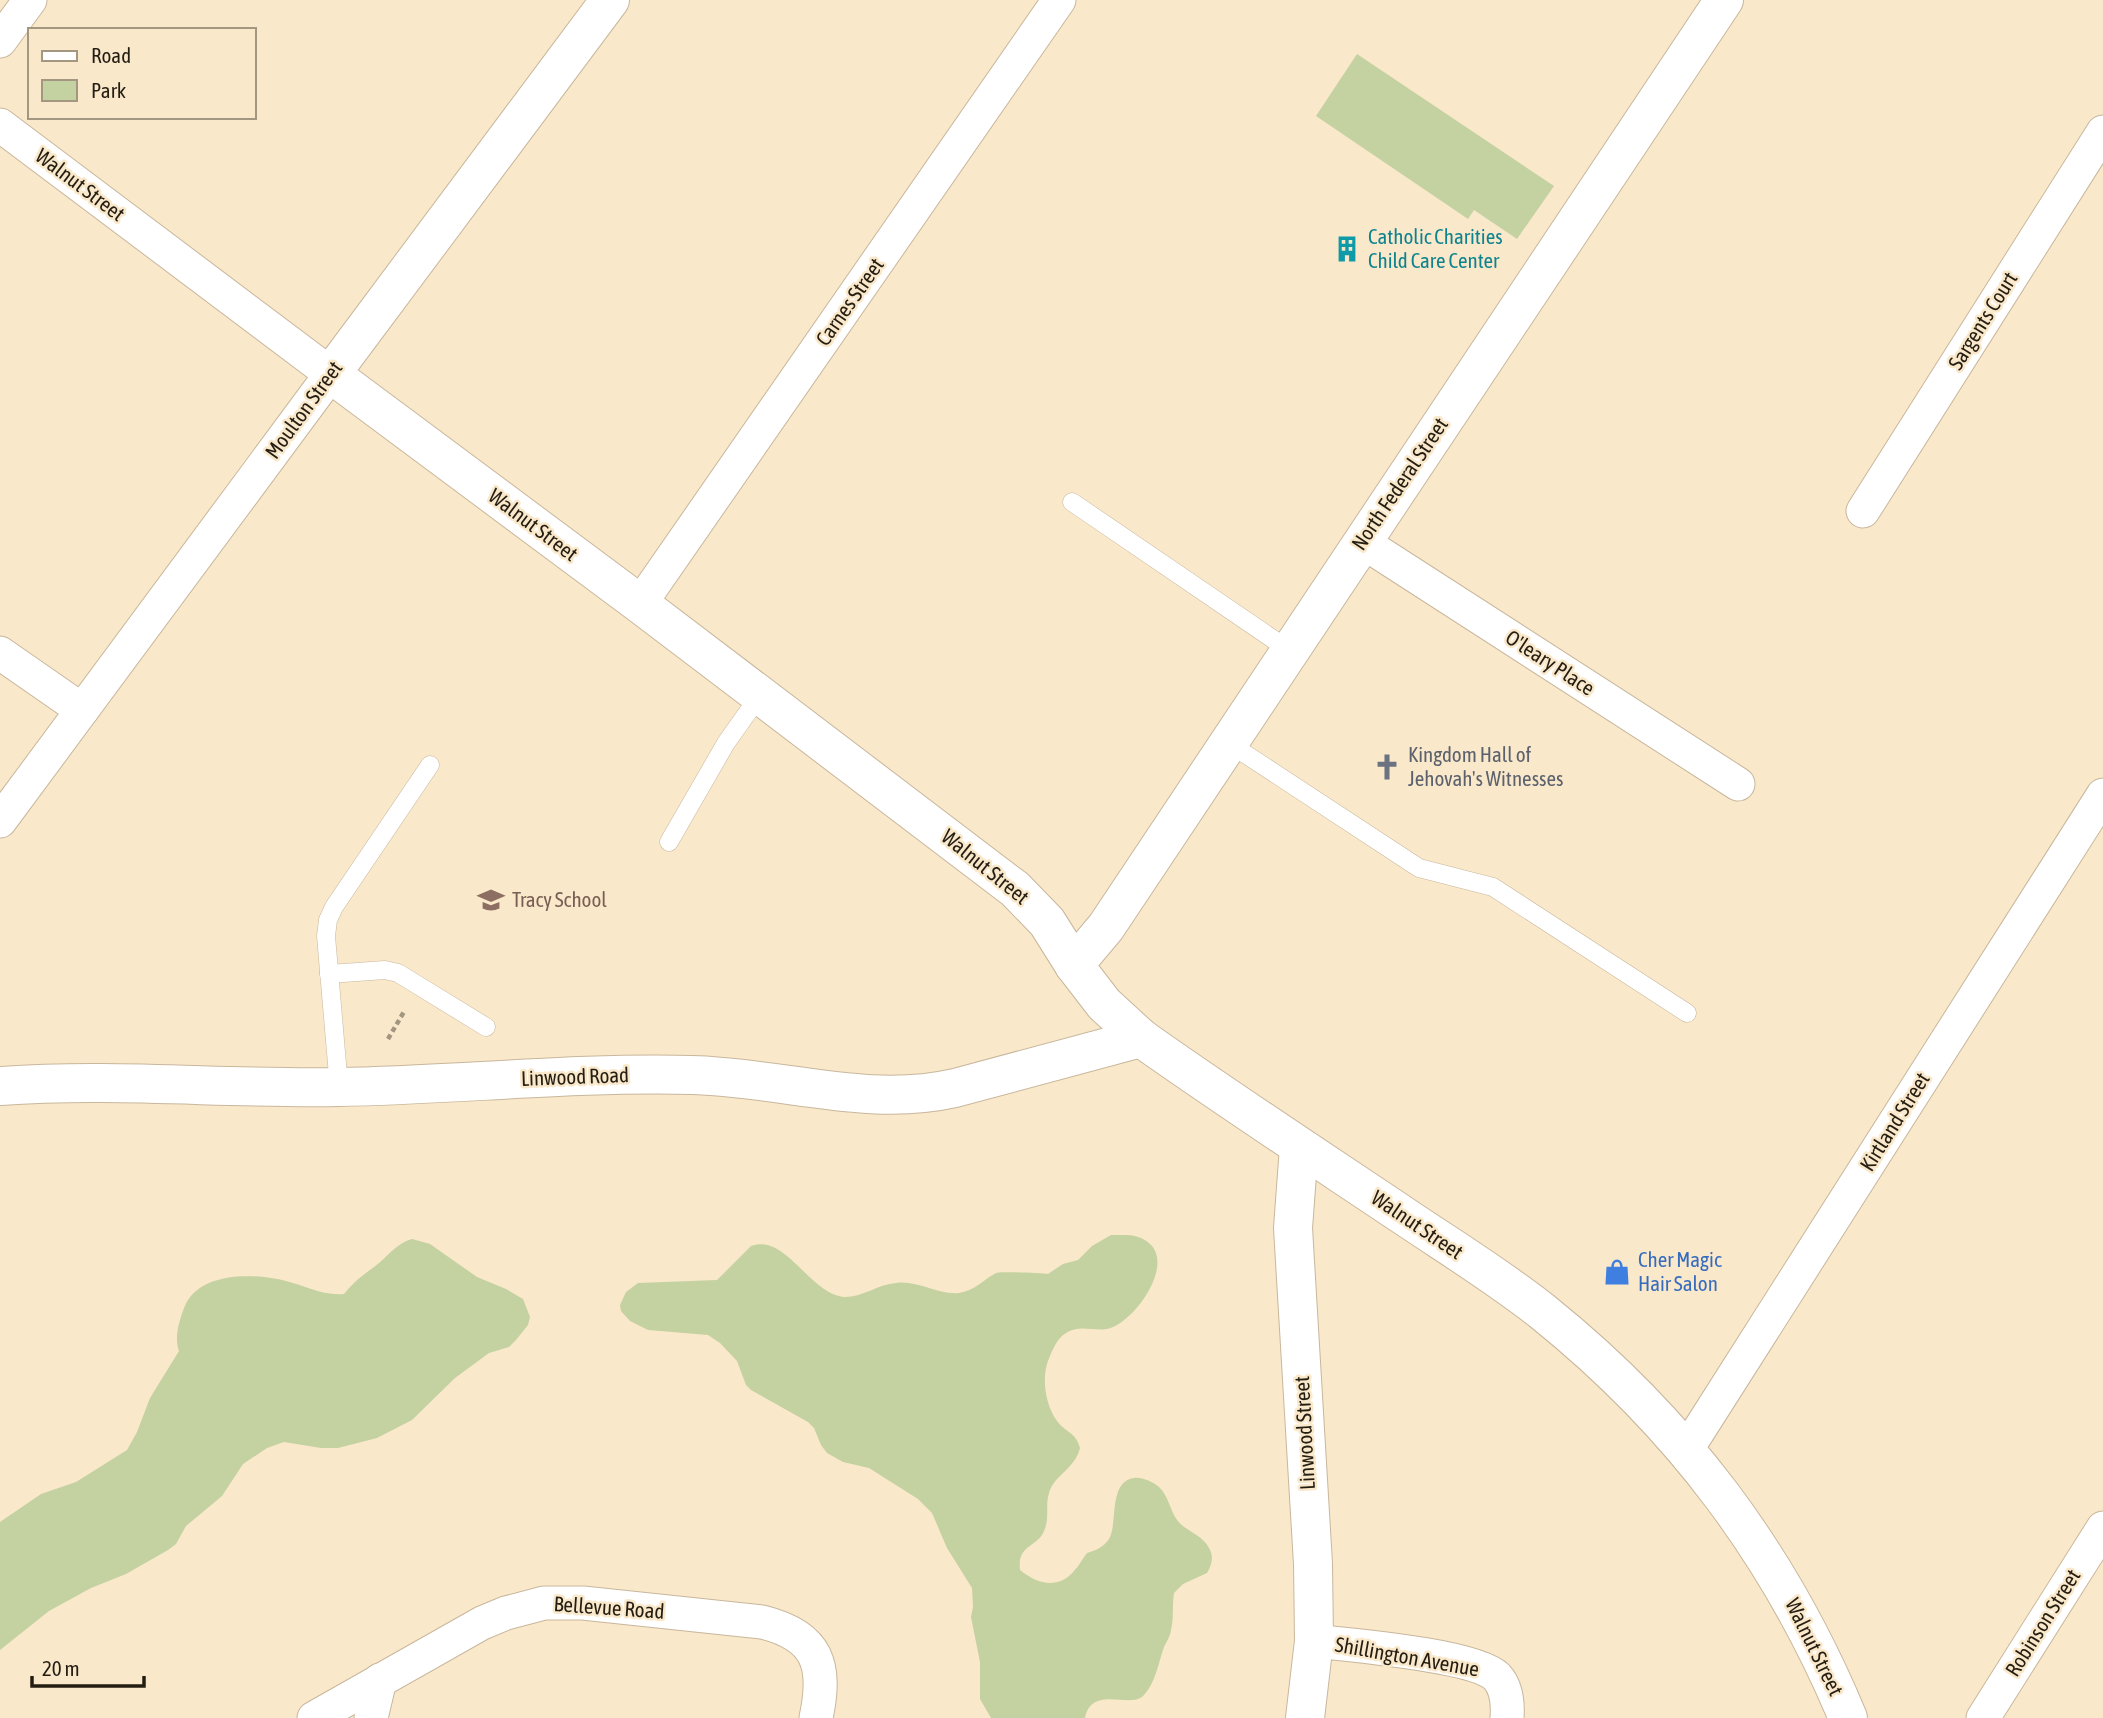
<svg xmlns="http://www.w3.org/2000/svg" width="2103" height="1718" font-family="'Asap Condensed',sans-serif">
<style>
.green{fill:#c4d1a0}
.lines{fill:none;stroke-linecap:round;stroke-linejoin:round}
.service-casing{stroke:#c8b79c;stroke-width:19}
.minor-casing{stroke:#c8b79c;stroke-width:35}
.tertiary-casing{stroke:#c8b79c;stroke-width:40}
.secondary-casing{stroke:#c8b79c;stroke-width:40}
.primary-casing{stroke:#c8b79c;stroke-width:40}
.path{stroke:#a39680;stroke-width:4.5;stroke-dasharray:5 3.5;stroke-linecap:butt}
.service{stroke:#fff;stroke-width:18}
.minor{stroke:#fff;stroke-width:33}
.tertiary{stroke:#fff;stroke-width:38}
.secondary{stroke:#fff;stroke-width:38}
.primary{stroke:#fff;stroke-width:38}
.labels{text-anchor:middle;stroke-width:5;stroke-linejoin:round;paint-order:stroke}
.street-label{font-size:21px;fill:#231d12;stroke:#fae8cb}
.culture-label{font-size:21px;fill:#0d838f;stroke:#fae8cb;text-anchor:start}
.worship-label{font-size:21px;fill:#5b616d;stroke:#fae8cb;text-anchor:start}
.education-label{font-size:21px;fill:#785e54;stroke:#fae8cb;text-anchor:start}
.shop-label{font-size:21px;fill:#366cbe;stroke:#fae8cb;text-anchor:start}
</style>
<rect width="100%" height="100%" fill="#fae8cb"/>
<!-- green -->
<g class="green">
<polygon points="1357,54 1554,186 1517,239 1474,210 1468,219 1316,116"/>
<path d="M1111 1235C1126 1235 1140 1233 1151 1245 1172 1267 1137 1317 1113 1327 1098 1334 1081 1323 1066 1333 1056 1339 1051 1353 1047 1364 1042 1382 1046 1406 1057 1421 1067 1434 1075 1431 1080 1448 1075 1469 1054 1475 1049 1493 1045 1505 1050 1518 1044 1531 1037 1548 1017 1544 1020 1570 1037 1584 1058 1590 1074 1571 1079 1566 1082 1559 1087 1553 1096 1550 1103 1548 1109 1539 1118 1525 1108 1481 1134 1478 1142 1477 1153 1482 1159 1487 1168 1495 1170 1510 1177 1520 1185 1531 1203 1535 1209 1548 1214 1556 1212 1565 1207 1573L1183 1584 1174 1593C1172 1605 1174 1618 1171 1630 1170 1638 1165 1643 1163 1650 1158 1665 1155 1683 1144 1695 1131 1710 1092 1684 1085 1718H991L980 1699V1662L971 1617 973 1607 972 1588 947 1548 932 1513 918 1499 869 1468 843 1462 827 1453 821 1445 814 1428 808 1422 751 1390 746 1385 737 1361 720 1343 708 1335 648 1330 630 1321 621 1311 620 1305 626 1292 638 1283 717 1280 751 1246C786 1233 810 1295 845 1297 863 1297 879 1284 896 1283 918 1280 937 1295 959 1293 974 1291 983 1280 996 1273 999 1271 1043 1273 1048 1274L1063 1264 1078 1260 1092 1246Z"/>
<path d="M412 1239 430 1244 477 1277 506 1289 523 1299 530 1317 528 1325 516 1340 509 1347 489 1353 455 1378 412 1420 377 1438 338 1448H321L284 1442 267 1448 243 1464 222 1496 186 1526 176 1544 168 1550 126 1574 91 1588 49 1611 0 1650V1522L41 1494 76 1482 127 1450 137 1432 150 1398 179 1351C174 1337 179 1322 184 1308 198 1271 254 1273 286 1281 307 1286 322 1296 344 1294 358 1277 363 1276 379 1263 391 1253 396 1244 412 1239Z"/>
</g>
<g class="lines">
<!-- service casing -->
<g class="service-casing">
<g id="service">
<polyline points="1072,502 1289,650"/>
<polyline points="1227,742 1419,868 1493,887 1687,1013"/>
<polyline points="669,842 726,743 760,695"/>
<polyline points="329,974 385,970 398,973 486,1027"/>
<polyline points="339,1087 326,936 328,920 334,907 430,765"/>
</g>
</g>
<!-- minor casing -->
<g class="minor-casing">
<g id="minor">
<polyline points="0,41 30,0"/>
<polyline points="0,125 331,374 0,821"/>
<polyline points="1863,511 2103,132"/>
<polyline points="1361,541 1738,784"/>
<polyline points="640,604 1059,0"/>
<polyline points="0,653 82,710"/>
<polyline points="1687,1449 2103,795"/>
<path d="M1314 1641C1349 1645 1475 1655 1497 1677 1507 1688 1508 1704 1507 1718"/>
<path d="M314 1718 482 1623 506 1613 544 1603H583L762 1622C819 1636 827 1666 816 1718"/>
<polyline points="371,1718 380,1680"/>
<polyline points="1983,1718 2103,1528"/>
</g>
</g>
<!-- tertiary casing -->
<g class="tertiary-casing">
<g id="tertiary">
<polyline points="1074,965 1106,927 1724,0"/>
<path d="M0 1086C113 1078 226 1089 338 1087 456 1085 574 1072 692 1075 781 1077 867 1108 955 1088L1141 1038"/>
<polyline points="1299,1147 1293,1228 1313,1564 1314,1641 1305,1718"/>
</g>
</g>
<!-- secondary casing -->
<g class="secondary-casing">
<polyline id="secondary" points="1074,965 1104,1004 1141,1038"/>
</g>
<!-- primary casing -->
<g class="primary-casing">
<g id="primary">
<polyline points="610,0 331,374 640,604 1015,889 1047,922 1074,965"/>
<path d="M1141 1038C1227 1099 1316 1157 1404 1216 1450 1247 1499 1277 1543 1312 1681 1423 1780 1555 1848 1718"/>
</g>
</g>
<!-- path -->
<polyline class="path" points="388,1039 405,1010"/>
<!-- service -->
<use href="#service" class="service"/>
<!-- minor -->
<use href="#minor" class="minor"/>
<!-- tertiary -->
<use href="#tertiary" class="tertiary"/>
<!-- secondary -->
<use href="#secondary" class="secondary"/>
<!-- primary -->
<use href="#primary" class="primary"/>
</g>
<!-- icons -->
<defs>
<g id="building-bare" transform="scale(2.1)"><path d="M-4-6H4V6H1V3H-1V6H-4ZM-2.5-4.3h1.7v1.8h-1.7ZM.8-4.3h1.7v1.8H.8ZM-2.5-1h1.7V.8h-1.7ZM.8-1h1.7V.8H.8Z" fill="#0f9aa8" stroke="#fae8cb" stroke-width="2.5" paint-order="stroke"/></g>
<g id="church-bare" transform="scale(2.1)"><path d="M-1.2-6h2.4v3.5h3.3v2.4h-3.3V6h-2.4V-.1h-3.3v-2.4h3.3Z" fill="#6b7280" stroke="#fae8cb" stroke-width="2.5" paint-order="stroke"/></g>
<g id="school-bare" transform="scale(2.1)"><path d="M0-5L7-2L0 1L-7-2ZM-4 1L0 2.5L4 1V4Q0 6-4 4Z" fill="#8d6e63" stroke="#fae8cb" stroke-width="2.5" paint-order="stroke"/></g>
<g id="shop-bare" transform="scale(2.1)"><path d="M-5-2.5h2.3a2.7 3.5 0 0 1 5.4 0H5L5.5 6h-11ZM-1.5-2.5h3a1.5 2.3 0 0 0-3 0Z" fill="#3f7fe0" stroke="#fae8cb" stroke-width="2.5" paint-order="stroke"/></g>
</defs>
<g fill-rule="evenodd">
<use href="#building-bare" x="1347" y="249"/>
<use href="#church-bare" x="1387" y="767"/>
<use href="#school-bare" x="491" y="900"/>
<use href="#shop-bare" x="1617" y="1272"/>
</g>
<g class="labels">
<!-- street labels -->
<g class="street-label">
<text transform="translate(80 185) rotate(37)" y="7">Walnut Street</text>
<text transform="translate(850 302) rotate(-55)" y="7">Carnes Street</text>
<text transform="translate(1983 321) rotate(-58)" y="7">Sargents Court</text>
<text transform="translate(304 410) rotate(-54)" y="7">Moulton Street</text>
<text transform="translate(1400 484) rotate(-56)" y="7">North Federal Street</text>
<text transform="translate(533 525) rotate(37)" y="7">Walnut Street</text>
<text transform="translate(1550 663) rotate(33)" y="7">O'leary Place</text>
<text transform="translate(985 867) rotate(39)" y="7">Walnut Street</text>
<text transform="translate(575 1077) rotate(-2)" y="7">Linwood Road</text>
<text transform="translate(1895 1122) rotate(-58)" y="7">Kirtland Street</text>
<text transform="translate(1417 1225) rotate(34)" y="7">Walnut Street</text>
<text transform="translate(1305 1433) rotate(-93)" y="7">Linwood Street</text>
<text transform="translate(609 1608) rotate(4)" y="7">Bellevue Road</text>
<text transform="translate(2043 1623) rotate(-58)" y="7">Robinson Street</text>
<text transform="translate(1814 1647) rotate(64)" y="7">Walnut Street</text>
<text transform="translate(1407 1657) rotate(10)" y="7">Shillington Avenue</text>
</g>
<!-- culture labels -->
<g class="culture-label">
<text x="1368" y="244">Catholic Charities<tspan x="1368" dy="24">Child Care Center</tspan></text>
</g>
<!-- worship labels -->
<g class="worship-label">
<text x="1408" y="762">Kingdom Hall of<tspan x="1408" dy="24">Jehovah's Witnesses</tspan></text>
</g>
<!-- education labels -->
<g class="education-label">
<text x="512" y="907">Tracy School</text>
</g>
<!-- shop labels -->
<g class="shop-label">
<text x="1638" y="1267">Cher Magic<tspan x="1638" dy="24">Hair Salon</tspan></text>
</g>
</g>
<!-- legend -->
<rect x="28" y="28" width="228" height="91" fill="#fae8cb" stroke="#a49781" stroke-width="2"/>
<rect x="42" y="51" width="35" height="10" fill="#ffffff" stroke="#a49781" stroke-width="2"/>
<text x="91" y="63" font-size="21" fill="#231d12">Road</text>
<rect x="42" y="80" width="35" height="21" fill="#c4d1a0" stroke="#a49781" stroke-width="2"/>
<text x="91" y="98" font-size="21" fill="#231d12">Park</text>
<!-- scale -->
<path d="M32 1676v10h112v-10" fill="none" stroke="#231d12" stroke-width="3.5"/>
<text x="42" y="1676" font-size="21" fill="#231d12" stroke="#fae8cb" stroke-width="5" paint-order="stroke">20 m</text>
</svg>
